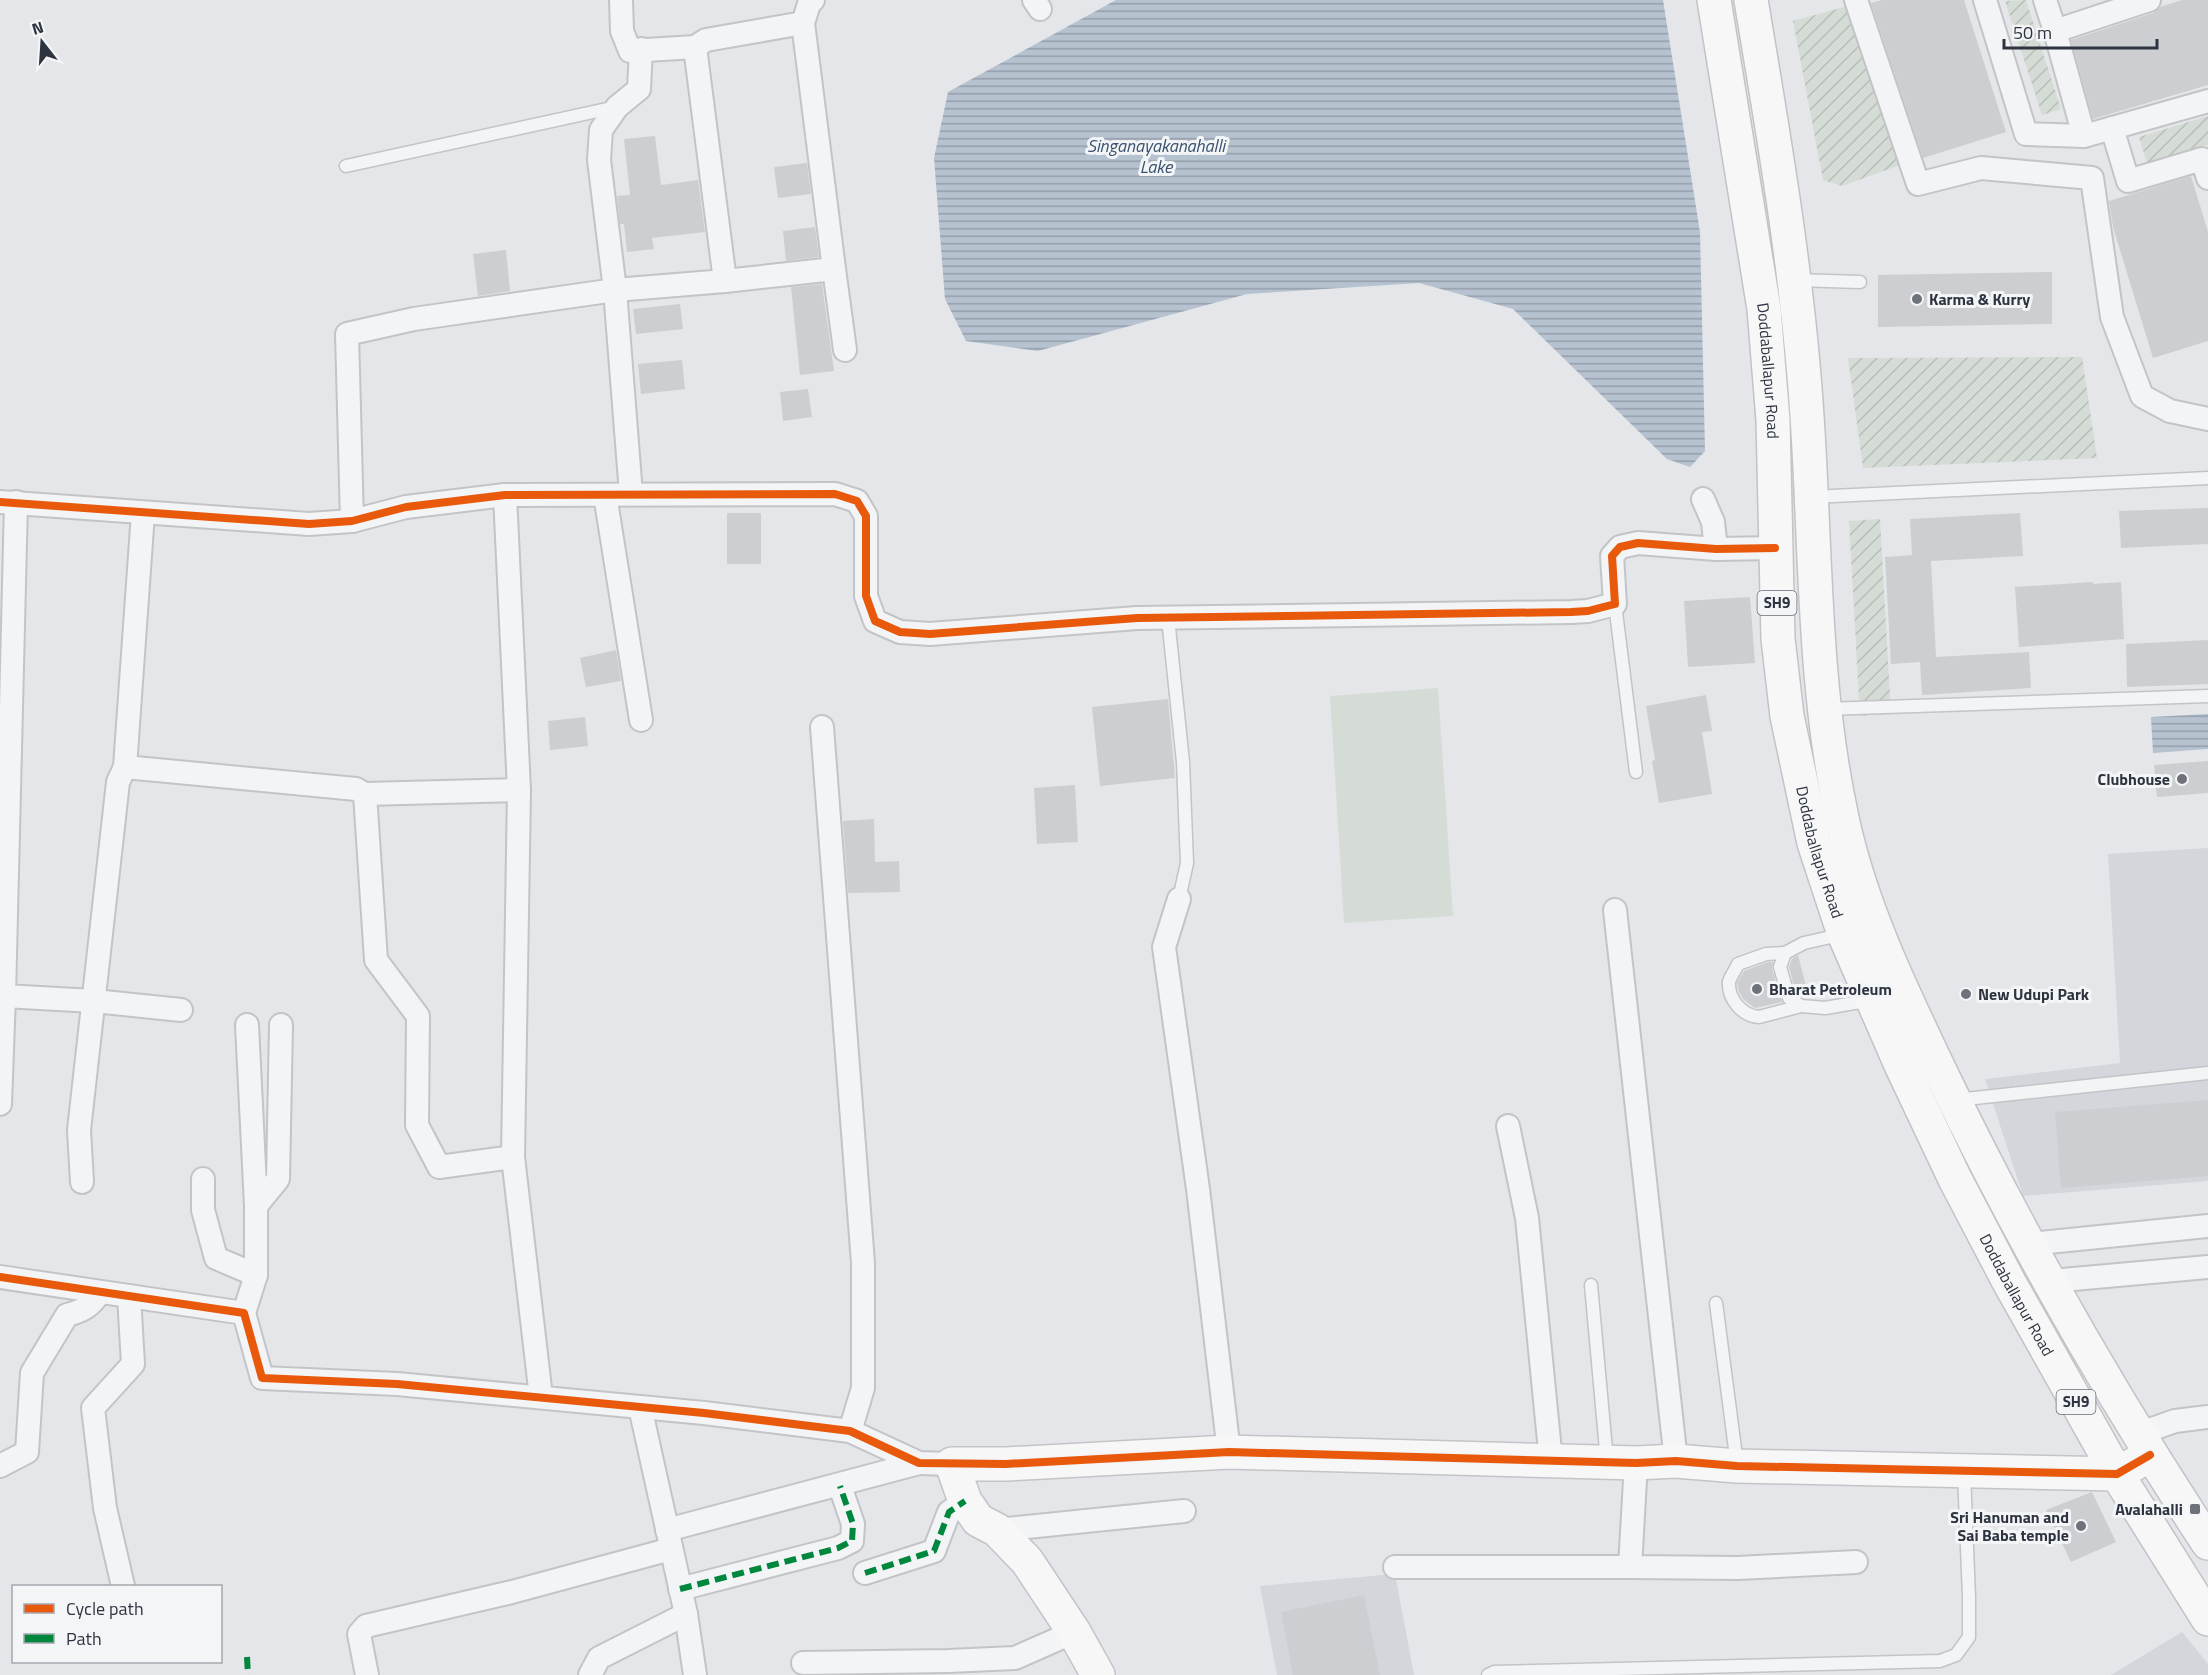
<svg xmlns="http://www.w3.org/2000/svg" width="2208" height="1675" font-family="'Titillium Web',sans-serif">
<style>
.built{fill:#d3d6db}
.garden{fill:url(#garden-furrows)}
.pitch{fill:#d5dcd5}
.water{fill:url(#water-rules)}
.building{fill:#cdced1}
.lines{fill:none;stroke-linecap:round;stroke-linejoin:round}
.lane-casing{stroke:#c3c4c7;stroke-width:15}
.street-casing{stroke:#c3c4c7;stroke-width:26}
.secondary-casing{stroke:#c3c4c7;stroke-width:36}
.primary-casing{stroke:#c1c3c6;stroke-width:36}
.lane{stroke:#f3f4f5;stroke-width:12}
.street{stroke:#f3f4f5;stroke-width:22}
.secondary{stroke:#f7f7f7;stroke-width:33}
.primary{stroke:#f7f7f7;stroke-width:33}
.quiet{stroke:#00873e;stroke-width:6;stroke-dasharray:12 6;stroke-linecap:butt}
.cycleway-casing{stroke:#f3f5f7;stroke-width:11}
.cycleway{stroke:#e8590c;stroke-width:8}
.poi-dot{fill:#6d727b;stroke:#f3f5f7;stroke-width:2}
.labels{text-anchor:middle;stroke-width:6;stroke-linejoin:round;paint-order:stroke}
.shield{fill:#f3f5f7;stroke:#686e77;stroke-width:1.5}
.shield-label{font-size:15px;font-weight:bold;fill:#2d3440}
.poi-label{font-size:16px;font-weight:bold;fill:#2d3440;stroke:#f3f5f7;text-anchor:start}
.street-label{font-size:16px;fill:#2d3440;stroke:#f3f5f7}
.water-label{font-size:18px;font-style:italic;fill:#3b5370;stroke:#f3f5f7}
</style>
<defs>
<pattern id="garden-furrows" width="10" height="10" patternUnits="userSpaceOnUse" patternTransform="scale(1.5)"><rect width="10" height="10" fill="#d5dcd5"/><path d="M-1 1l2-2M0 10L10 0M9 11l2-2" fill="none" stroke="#b7bdb8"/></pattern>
<pattern id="water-rules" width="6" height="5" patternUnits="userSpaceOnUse" patternTransform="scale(1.5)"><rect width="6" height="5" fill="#b6c2d0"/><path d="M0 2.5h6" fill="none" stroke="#949eaa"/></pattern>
</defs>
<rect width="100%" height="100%" fill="#e4e6e9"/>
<!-- built -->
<g class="built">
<polygon points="2208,848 2208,1181 2023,1196 1985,1079 2120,1063 2108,854"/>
<polygon points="1395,1574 1414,1675 1277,1675 1260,1586"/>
<polygon points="2182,1632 2208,1664 2208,1675 2111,1675"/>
</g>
<!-- garden -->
<g class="garden">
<polygon points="2026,0 2061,109 2042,115 2005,1"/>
<polygon points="1848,6 1900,165 1842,186 1823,180 1793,21"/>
<polygon points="2208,116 2208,145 2147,163 2139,137"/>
<polygon points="2082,357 2097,458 1863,468 1848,358"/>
<polygon points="1880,519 1891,714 1860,716 1849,521"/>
</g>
<!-- pitch -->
<polygon class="pitch" points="1438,688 1453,916 1344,923 1330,696"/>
<!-- water -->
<g class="water">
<polygon points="1116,0 1663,0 1700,232 1705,451 1690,467 1667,459 1513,309 1419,283 1247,294 1038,351 966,341 945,299 934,158 948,92"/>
<polygon points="2208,714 2208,749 2153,753 2151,717"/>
</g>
<!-- building -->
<g class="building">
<polygon points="1882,0 1964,0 2006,132 1923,158 1871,3"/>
<polygon points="2182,0 2208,0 2208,85 2093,119 2071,40 2153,13 2160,7"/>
<polygon points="655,136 661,185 698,180 705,232 652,238 654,249 627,252 624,224 620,224 617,196 630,195 624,139"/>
<polygon points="807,163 811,194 778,198 774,167"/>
<polygon points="2191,176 2208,232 2208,341 2153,358 2113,227 2109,201"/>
<polygon points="815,227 819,257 786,261 783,231"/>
<polygon points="506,250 510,291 478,296 473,254"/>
<polygon points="2052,272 2052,324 1878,327 1878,275"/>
<polygon points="822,284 834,371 800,375 791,287"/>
<polygon points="680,304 683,329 636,334 633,309"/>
<polygon points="682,360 685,389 641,394 638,364"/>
<polygon points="808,389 812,417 783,421 780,392"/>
<polygon points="2208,508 2208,544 2121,548 2119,511"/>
<rect x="727" y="513" width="34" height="51"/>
<polygon points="2020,513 2023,556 1931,561 1936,657 2029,652 2031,688 1922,695 1920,662 1891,664 1885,557 1912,555 1910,519"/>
<polygon points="2093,582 2093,584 2121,582 2124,639 2019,647 2015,587"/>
<polygon points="1750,597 1755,663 1688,667 1684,601"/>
<polygon points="2208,640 2208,684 2127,687 2126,644"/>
<polygon points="616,650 621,681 586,687 580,658"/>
<polygon points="1706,695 1712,731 1702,732 1712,794 1659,803 1652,761 1655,760 1646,706"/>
<polygon points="1168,699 1175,778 1100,786 1092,707"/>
<polygon points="585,717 588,746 550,750 548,721"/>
<polygon points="2208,761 2208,793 2157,797 2154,765"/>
<polygon points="1075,785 1078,842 1037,844 1034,788"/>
<polygon points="874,819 875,862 899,861 900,892 848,893 843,821"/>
<polygon points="1798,955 1809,998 1808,998 1796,993 1789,967 1792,959"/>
<polygon points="1768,962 1773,962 1772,969 1782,1002 1755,1008 1744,1000 1739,992 1737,983 1744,971"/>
<polygon points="2208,1100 2208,1176 2061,1188 2055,1112"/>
<polygon points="2092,1492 2116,1542 2071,1562 2046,1510"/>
<polygon points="1364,1595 1380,1675 1293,1675 1281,1612"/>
</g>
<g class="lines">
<!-- lane casing -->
<g class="lane-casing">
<g id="lane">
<polyline points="346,166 616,107"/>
<polyline points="1795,280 1860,282"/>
<polyline points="1812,497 2208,478"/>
<polyline points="1615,604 1636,772"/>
<polyline points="1168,618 1183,762 1187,863 1179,899"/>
<polyline points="1825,709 2208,696"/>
<polyline points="1844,934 1804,943 1785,953 1780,967 1789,998 1801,1006 1825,1008 1872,1000"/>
<path d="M1785 953 1766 954 1738 964C1736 969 1730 977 1729 982 1728 999 1742 1016 1759 1017L1801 1006"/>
<polyline points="1956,1100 2208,1073"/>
<polyline points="1591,1285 1607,1461"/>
<polyline points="1716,1303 1737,1464"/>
<polyline points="1488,1675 1494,1672 1940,1661 1956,1655 1969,1637 1969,1597 1964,1473"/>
</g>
</g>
<!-- street casing -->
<g class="street-casing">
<g id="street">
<polyline points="621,0 622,31 630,51 695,47 706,40 803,23"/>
<polyline points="1034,0 1040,9"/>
<polyline points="1856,0 1918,184 1981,168 2092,178 2112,317 2142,396 2170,411 2208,419"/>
<polyline points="1985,0 2026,134 2084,136"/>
<polyline points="2045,0 2055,31 2149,0"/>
<polyline points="2055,31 2084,136 2208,101"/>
<polyline points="695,47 725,281"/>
<polyline points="2112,128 2128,181 2202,159 2208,178"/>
<polyline points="834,269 845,350"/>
<polyline points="631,494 615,290 599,160 601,130 617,107 639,89 641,49"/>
<polyline points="605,495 641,720"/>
<polyline points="1703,499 1713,522 1716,549"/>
<polyline points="0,502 309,524 352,521 406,507 505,495 835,494 857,501 866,516 866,596 875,621 900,632 930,634 1137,618 1571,612 1588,611 1615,604 1612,556 1620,547 1638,543 1716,549 1775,548"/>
<polyline points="16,502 4,996 94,1001 181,1010"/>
<polyline points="352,521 347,334 414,319 615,290 725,281 834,269 803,23 809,4 813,0"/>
<polyline points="822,727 863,1263 863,1388 850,1431"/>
<polyline points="125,767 356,789 365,794 376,960 418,1016 417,1125 439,1167 513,1157 519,790 505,495"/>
<polyline points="365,794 519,790"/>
<polyline points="1179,899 1164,947 1198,1189 1229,1452"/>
<polyline points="1615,910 1676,1461"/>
<polyline points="0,1104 4,996"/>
<polyline points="1508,1126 1527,1218 1551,1461"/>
<polyline points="513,1157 541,1397"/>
<polyline points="203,1179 203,1210 216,1258 256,1275"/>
<polyline points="82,1182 79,1130 118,782 125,767 143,513"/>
<polyline points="256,1206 278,1179 281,1025"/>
<polyline points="2029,1244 2208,1226"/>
<polyline points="0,1277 244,1313 262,1378 397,1384 704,1413 850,1431 919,1463 952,1464"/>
<polyline points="2051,1281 2208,1267"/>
<polyline points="244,1313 256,1275 256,1206 247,1025"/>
<polyline points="640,1407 686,1614 695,1675"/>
<polyline points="2138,1434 2175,1421 2208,1417"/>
<polyline points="1636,1463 1630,1567 1738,1568 1856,1562"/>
<path d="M0 1466 27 1452 32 1373 67 1315C83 1311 91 1306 100 1292"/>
<polyline points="667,1530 919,1463"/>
<polyline points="997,1530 1184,1511"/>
<polyline points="1395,1567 1630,1567"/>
<polyline points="865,1573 934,1551 949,1512 965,1501"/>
<polyline points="123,1586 105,1508 93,1408 133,1364 129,1296"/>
<polyline points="680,1589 838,1548 852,1541 853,1524 840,1486"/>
<polyline points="803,1663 948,1661 1015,1658 1074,1632"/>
<polyline points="367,1675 359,1634 366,1626 512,1592 671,1549"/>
<polyline points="590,1675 599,1658 686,1614"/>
</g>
</g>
<!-- secondary casing -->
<g class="secondary-casing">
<polyline id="secondary" points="1098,1675 1074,1632 1027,1561 997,1530 978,1520 965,1501 952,1464 1006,1464 1229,1452 1636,1463 1676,1461 1737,1466 2117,1474 2150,1455"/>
</g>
<!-- primary casing -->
<g class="primary-casing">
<g id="primary">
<path id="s1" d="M1714 0 1764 309 1773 420 1778 639 1787 716 1814 843 1844 934 1901 1065 1955 1179 2009 1282 2117 1474 2208 1619"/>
<path d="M1751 0C1774 138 1798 276 1807 416 1816 550 1813 686 1842 818 1861 907 1901 989 1940 1071 2018 1233 2109 1392 2208 1543"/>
</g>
</g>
<!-- lane -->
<use href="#lane" class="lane"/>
<!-- street -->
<use href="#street" class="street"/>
<!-- secondary -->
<use href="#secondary" class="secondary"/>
<!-- primary -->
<use href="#primary" class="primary"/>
<!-- quiet -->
<g class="quiet">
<polyline points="865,1573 934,1551 949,1512 965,1501"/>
<polyline points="680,1589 838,1548 852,1541 853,1524 840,1486"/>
<polyline points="247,1657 248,1675"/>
</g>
<!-- cycleway casing -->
<g class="cycleway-casing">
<g id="cycleway">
<polyline points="0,502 309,524 352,521 406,507 505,495 835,494 857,501 866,516 866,596 875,621 900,632 930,634 1137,618 1571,612 1588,611 1615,604 1612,556 1620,547 1638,543 1716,549 1775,548"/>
<polyline points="0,1277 244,1313 262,1378 397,1384 704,1413 850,1431 919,1463 1006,1464 1229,1452 1636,1463 1676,1461 1737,1466 2117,1474 2150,1455"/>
</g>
</g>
<!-- cycleway -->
<use href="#cycleway" class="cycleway"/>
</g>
<!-- markers -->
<g class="poi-dot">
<circle cx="1917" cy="299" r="6"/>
<circle cx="2182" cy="779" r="6"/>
<circle cx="1757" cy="989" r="6"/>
<circle cx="1966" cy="994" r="6"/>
<rect x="2189" y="1503" width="12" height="12" rx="3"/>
<circle cx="2081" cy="1526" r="6"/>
</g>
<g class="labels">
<!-- shield labels -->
<g class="shield">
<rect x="1757.5" y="591" width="39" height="24" rx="4.5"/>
<rect x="2056.5" y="1390" width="39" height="24" rx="4.5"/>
</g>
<g class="shield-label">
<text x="1777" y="608">SH9</text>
<text x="2076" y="1407">SH9</text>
</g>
<!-- poi labels -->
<g class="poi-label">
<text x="1929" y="305">Karma &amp; Kurry</text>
<text x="2170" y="785" text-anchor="end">Clubhouse</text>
<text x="1769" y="995">Bharat Petroleum</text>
<text x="1978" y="1000">New Udupi Park</text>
<text x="2183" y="1515" text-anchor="end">Avalahalli</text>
<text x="2069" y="1523" text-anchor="end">Sri Hanuman and<tspan x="2069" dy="18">Sai Baba temple</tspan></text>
</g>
<!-- street labels -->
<g class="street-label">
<text dy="6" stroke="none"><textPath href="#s1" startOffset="375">Doddaballapur Road</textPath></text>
<text dy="6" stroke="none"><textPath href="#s1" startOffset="861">Doddaballapur Road</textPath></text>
<text dy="6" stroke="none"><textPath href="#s1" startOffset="1347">Doddaballapur Road</textPath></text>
</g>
<!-- water labels -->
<g class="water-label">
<text x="1156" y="152">Singanayakanahalli<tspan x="1156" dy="21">Lake</tspan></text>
</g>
</g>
<!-- legend -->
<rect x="12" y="1585" width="210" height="78" fill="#f3f5f7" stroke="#a4a8ae" stroke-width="1.5"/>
<rect x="24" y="1604" width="30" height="9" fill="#e8590c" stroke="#a4a8ae" stroke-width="1.5"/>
<text x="66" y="1615" font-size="18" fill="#2d3440">Cycle path</text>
<rect x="24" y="1634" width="30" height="9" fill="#00873e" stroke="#a4a8ae" stroke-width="1.5"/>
<text x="66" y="1645" font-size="18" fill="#2d3440">Path</text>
<!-- north arrow -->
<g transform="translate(42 42) rotate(343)" stroke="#f3f5f7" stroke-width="4.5" paint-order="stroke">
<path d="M0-4.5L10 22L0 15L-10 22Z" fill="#2d3440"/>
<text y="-9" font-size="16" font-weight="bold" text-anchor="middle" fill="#2d3440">N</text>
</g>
<!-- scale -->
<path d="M2004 39v9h153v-9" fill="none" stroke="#2d3440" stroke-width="3"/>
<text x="2013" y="39" font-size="18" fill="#2d3440" stroke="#f3f5f7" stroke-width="4.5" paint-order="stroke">50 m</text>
</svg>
